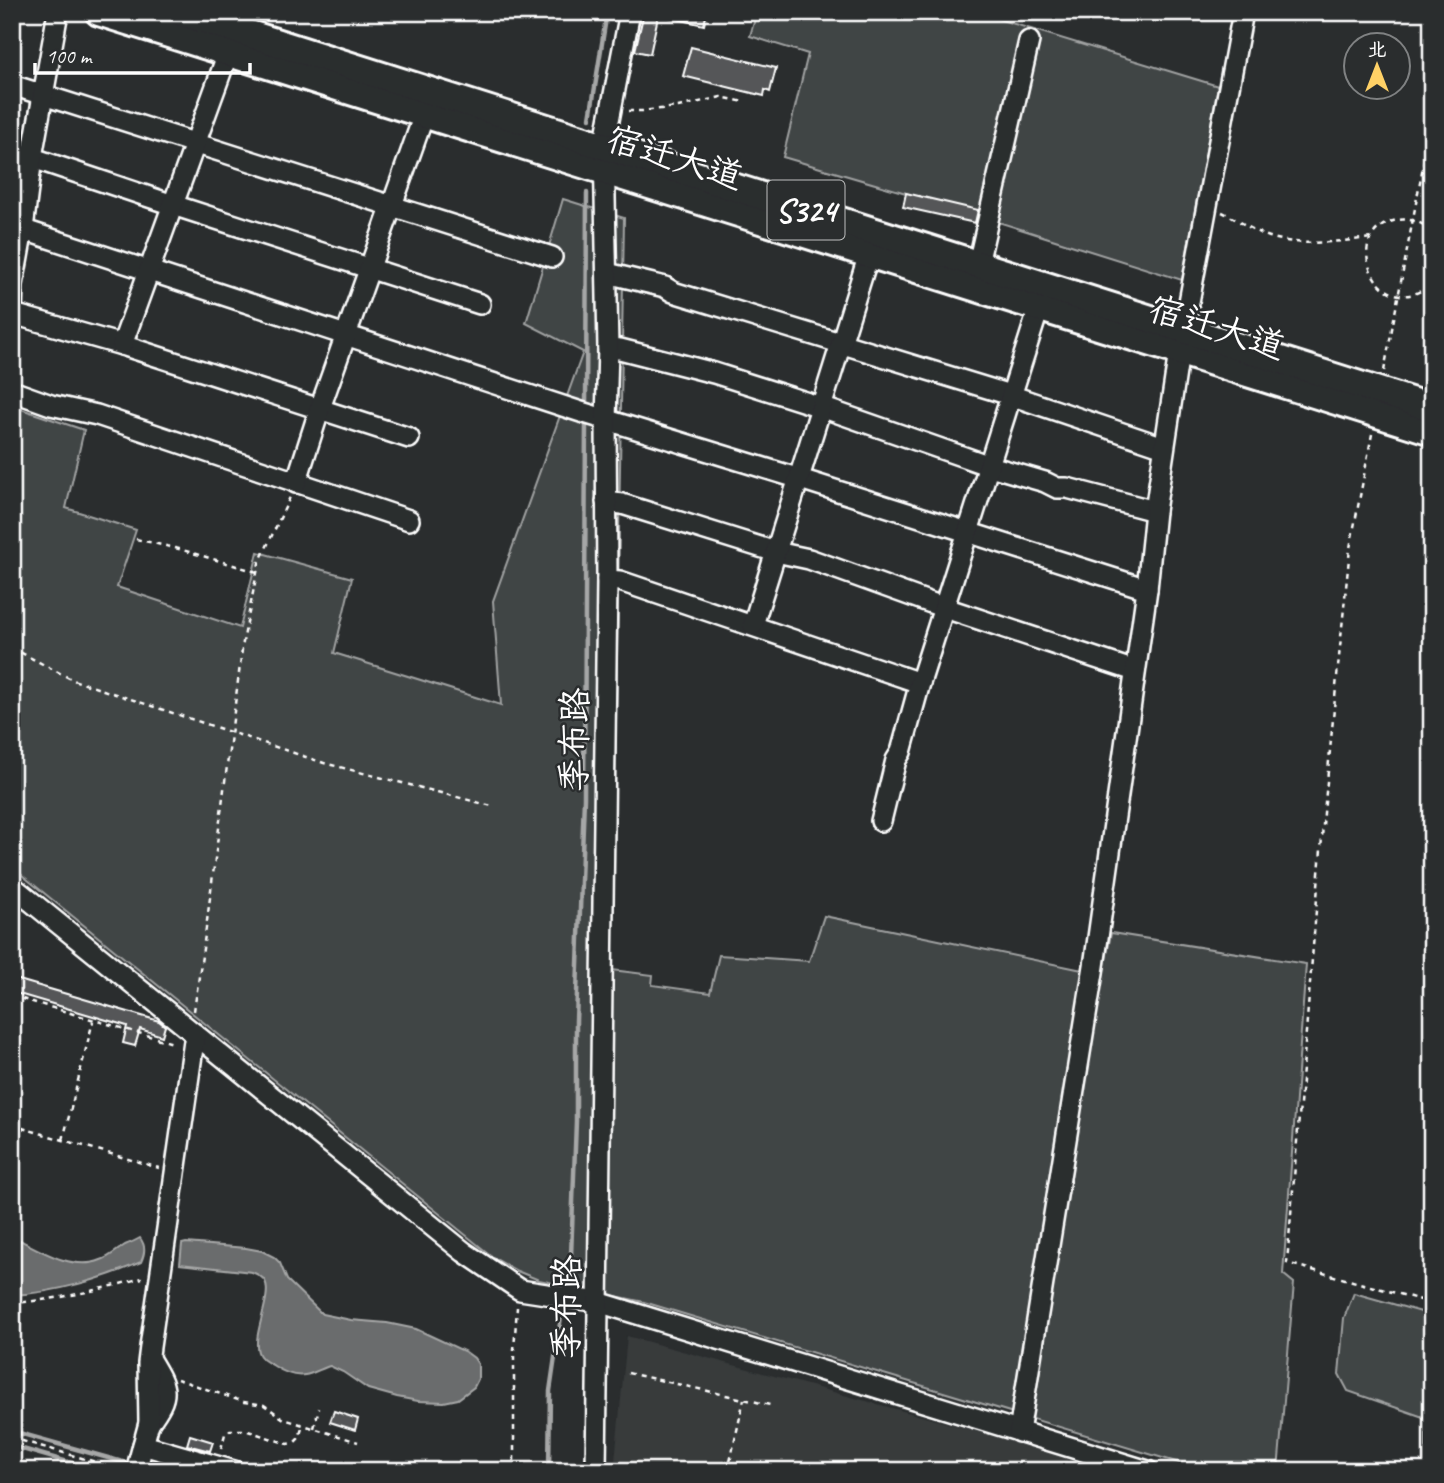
<svg xmlns="http://www.w3.org/2000/svg" width="1444" height="1483" font-family="Caveat,'LXGW WenKai TC',sans-serif">
<style>
.built{fill:#373a3b}
.green{fill:#414445;stroke:#a0a2a2;stroke-width:2}
.water{fill:#6a6c6d;stroke:#a6a7a7;stroke-width:2}
.lines{fill:none;stroke-linecap:round;stroke-linejoin:round}
.stream{stroke:#a6a7a7;stroke-width:4.5}
.building{fill:#555758;stroke:#fff;stroke-width:2}
.minor-casing{stroke:#fff;stroke-width:24}
.major-casing{stroke:#fff;stroke-width:32}
.path{stroke:#fff;stroke-width:2.5;stroke-dasharray:5 5;stroke-linecap:butt}
.minor{stroke:#2a2d2e;stroke-width:19}
.major{stroke:#2a2d2e;stroke-width:26}
.labels{text-anchor:middle;stroke-width:5;stroke-linejoin:round;paint-order:stroke}
.shield{fill:#2a2d2e;stroke:#bfc0c0;stroke-width:2}
.shield-label{font-size:33px;font-weight:bold;fill:#fff}
.street-label{font-size:35px;fill:#fff;stroke:#2a2d2e}
</style>
<rect width="100%" height="100%" fill="#2a2d2e"/>
<filter id="ink" filterUnits="userSpaceOnUse"><feTurbulence type="fractalNoise" baseFrequency=".0143" numOctaves="2"/><feDisplacementMap in="SourceGraphic" scale="14" xChannelSelector="R" yChannelSelector="G"/><feConvolveMatrix kernelMatrix="1 2 1 2 8 2 1 2 1" color-interpolation-filters="sRGB"/></filter>
<g filter="url(#ink)">
<!-- built -->
<polygon class="built" points="627,1336 1068,1456 1065,1471 614,1471"/>
<!-- green -->
<g class="green">
<polygon points="757,12 975,12 1218,86 1182,280 906,193 783,157 808,54 750,36"/>
<polygon points="563,199 624,218 612,970 653,975 652,985 710,993 719,955 809,961 824,916 1087,971 1103,976 1111,933 1306,964 1283,1274 1294,1283 1278,1471 1206,1471 644,1302 539,1280 517,1271 494,1258 12,867 12,406 84,430 66,508 136,530 117,587 240,628 258,552 352,578 334,653 501,705 493,601 583,352 526,323"/>
<polygon points="1354,1293 1432,1315 1432,1471 1426,1471 1426,1418 1348,1391 1339,1374 1344,1318"/>
</g>
<!-- water -->
<g class="water">
<path d="M12 1236C38 1249 72 1272 101 1260 110 1257 117 1250 125 1245 130 1243 135 1241 140 1238 146 1246 145 1253 141 1262 103 1279 54 1293 12 1295Z"/>
<path d="M186 1243 246 1248 262 1251 274 1257 280 1263 287 1280 322 1314 351 1320 387 1323 416 1329 466 1352 474 1358 478 1364V1379L474 1387 458 1399 444 1402 418 1401 397 1397 368 1389 343 1372 330 1366C322 1368 313 1374 305 1375 294 1377 283 1372 274 1366 267 1362 260 1359 258 1352 252 1334 273 1296 265 1281 262 1276 257 1274 252 1272L180 1264 182 1244Z"/>
</g>
<g class="lines">
<!-- stream -->
<g class="stream">
<polyline points="590,118 607,12"/>
<polyline points="586,409 587,193"/>
<polyline points="565,1291 571,1256 576,1121 576,1021 584,798 586,418"/>
<polyline points="12,1431 126,1463"/>
<polyline points="12,1446 99,1471"/>
<polyline points="148,1470 150,1471"/>
<polyline points="549,1471 550,1391 563,1303"/>
</g>
</g>
<!-- building -->
<g class="building">
<polygon points="644,12 659,12 650,54 635,51"/>
<polygon points="668,12 707,12 704,25 668,17"/>
<polygon points="691,47 776,68 770,92 765,90 764,96 683,76"/>
<polygon points="906,193 978,210 975,223 903,207"/>
<polygon points="12,978 159,1021 165,1026 162,1036 140,1029 135,1046 123,1043 127,1026 12,992"/>
<polygon points="334,1411 358,1419 355,1430 330,1422"/>
<polygon points="190,1435 213,1442 210,1451 187,1445"/>
</g>
<g class="lines">
<!-- minor casing -->
<g class="minor-casing">
<g id="minor">
<polyline points="12,85 552,257"/>
<polyline points="12,151 173,205 480,304"/>
<polyline points="12,226 581,412 797,478 1147,589"/>
<polyline points="978,264 1029,41"/>
<polyline points="607,273 665,287 673,292 1010,395 1164,447"/>
<polyline points="13,314 122,345 409,438"/>
<polyline points="12,317 13,285 23,229 32,157 58,12"/>
<polyline points="1184,329 1243,12"/>
<polyline points="122,345 228,53"/>
<polyline points="608,348 620,349 714,373 821,407 990,466 1045,482 1057,488 1067,488 1155,511"/>
<polyline points="12,391 51,405 97,415 409,520"/>
<polyline points="296,483 320,408 424,115"/>
<polyline points="606,502 622,504 776,552 809,559 945,608 1135,671"/>
<polyline points="607,580 620,581 920,683"/>
<polyline points="753,625 869,254"/>
<polyline points="881,821 896,760 901,752 920,683 1039,308"/>
<polyline points="12,886 464,1252 520,1290 598,1302 1148,1471"/>
<path d="M149 1423C170 1394 168 1390 150 1360"/>
<polyline points="1019,1432 1094,966 1147,589 1155,511 1179,352"/>
<polyline points="143,1445 234,1471"/>
<polyline points="136,1471 149,1423 148,1363 150,1347 195,1034"/>
<polyline points="596,1471 607,580 606,421 608,348 604,146 630,12"/>
</g>
</g>
<!-- major casing -->
<g class="major-casing">
<g id="major">
<polyline points="99,12 1432,431"/>
<polyline points="180,12 1432,408"/>
</g>
</g>
<!-- path -->
<g class="path">
<polyline points="628,111 642,111 678,107 721,97 744,102"/>
<path d="M1222 212C1237 219 1251 230 1267 236 1300 248 1337 241 1372 238"/>
<path d="M1432 231C1422 222 1410 218 1397 220 1335 233 1381 329 1432 283"/>
<polyline points="1423,290 1432,297"/>
<polyline points="1384,371 1432,119"/>
<polyline points="1372,434 1350,548 1337,677 1324,813 1287,1263 1432,1303"/>
<polyline points="136,539 179,549 257,572"/>
<polyline points="12,648 73,680 324,763 492,806"/>
<polyline points="12,996 173,1043"/>
<polyline points="194,1011 207,921 243,642 259,563 290,497"/>
<polyline points="12,1125 159,1168"/>
<polyline points="63,1140 93,1021"/>
<path d="M12 1303C57 1300 99 1290 142 1278"/>
<polyline points="628,1373 770,1405"/>
<polyline points="177,1379 244,1402 264,1405 284,1419 358,1442"/>
<polyline points="314,1428 319,1408"/>
<polyline points="12,1438 120,1469"/>
<polyline points="221,1449 225,1434 230,1430 245,1430 288,1444 294,1443 299,1438 303,1425"/>
<polyline points="514,1471 514,1350 517,1307"/>
<polyline points="728,1471 744,1399"/>
</g>
<!-- minor -->
<use href="#minor" class="minor"/>
<!-- major -->
<use href="#major" class="major"/>
</g>
</g>
<g class="labels">
<!-- shield labels -->
<rect class="shield" x="767.5" y="180.5" width="77" height="59" rx="5"/>
<g class="shield-label">
<text x="806" y="222">S324</text>
</g>
<!-- street labels -->
<g class="street-label">
<text transform="translate(675 157) rotate(17)" y="12">宿迁大道</text>
<text transform="translate(1217 327) rotate(17)" y="12">宿迁大道</text>
<text transform="translate(574 740) rotate(-89)" y="12">季布路</text>
<text transform="translate(566 1307) rotate(-89)" y="12">季布路</text>
</g>
</g>
<!-- margin -->
<rect width="1444" height="1483" fill="none" stroke="#2a2d2e" stroke-width="42"/>
<rect x="21" y="21" width="1402" height="1441" fill="none" stroke="#fff" stroke-width="2.5" filter="url(#ink)"/>
<!-- north arrow -->
<g transform="translate(1377 66)"><circle r="33" fill="#2a2d2e" stroke="#7f8182" stroke-width="2"/>
<path d="M0-5L12 26L0 18L-12 26Z" fill="#ffd166"/>
<text y="-10" font-size="19" font-weight="bold" text-anchor="middle" fill="#ffffff">北</text>
</g>
<!-- scale -->
<path d="M35 63v10h215v-10" fill="none" stroke="#ffffff" stroke-width="3.5"/>
<text x="46" y="63" font-size="21" fill="#ffffff" stroke="#2a2d2e" stroke-width="5" paint-order="stroke">100 m</text>
</svg>
